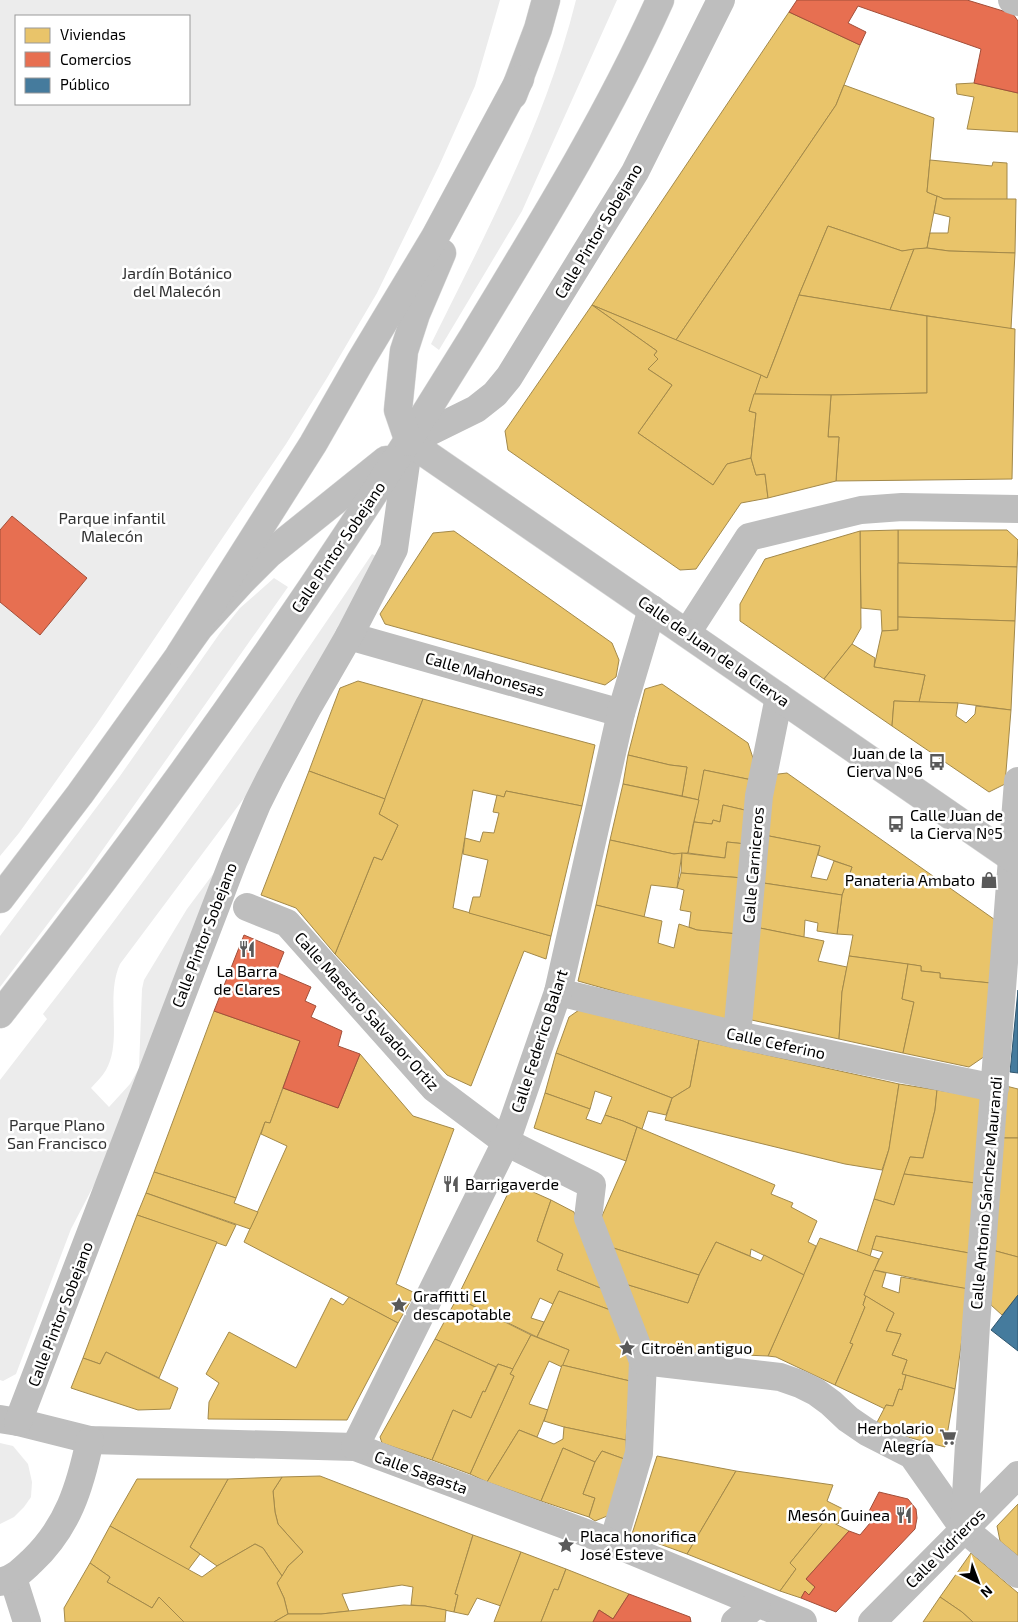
<svg xmlns="http://www.w3.org/2000/svg" width="1018" height="1622" font-family="'Exo 2',sans-serif">
<style>
.green{fill:#ececec;fill-rule:evenodd}
.homes{fill:#e9c46a;stroke:#a3894a}
.shops{fill:#e76f51;stroke:#a24e39}
.public{fill:#457b9d;stroke:#30566e}
.lines{fill:none;stroke-linecap:round;stroke-linejoin:round}
.major-casing{stroke:#dbdbdb;stroke-width:29}
.highway-casing{stroke:#dbdbdb;stroke-width:29}
.minor{stroke:#bebebe;stroke-width:28}
.major{stroke:#bebebe;stroke-width:28}
.highway{stroke:#bebebe;stroke-width:28}
.labels{text-anchor:middle;stroke-width:5;stroke-linejoin:round;paint-order:stroke}
.street-label{font-size:16px;fill:#000;stroke:#fff}
.park-label{font-size:16px;fill:#333;stroke:#fff}
.poi-label{font-size:16px;fill:#000;stroke:#fff;text-anchor:start}
</style>
<rect width="100%" height="100%" fill="#fff"/>
<!-- green -->
<g class="green">
<path d="M0 0H500L475 86 439 166 377 293 327 378 286 444 98 722 19 833 0 856ZM16 16H189V104H16Z"/>
<path d="M576 0H617L522 211 439 350 431 344C486 233 546 121 576 0Z"/>
<path d="M372 554 380 558 250 790 120 964C105 997 123 1040 106 1070 102 1077 96 1082 91 1088L109 1107 130 1084 139 1068 142 989 144 980 187 909 225 858 106 1162 71 1229 16 1374 3 1381 0 1380V1080L47 1019 43 1014C159 865 267 711 372 554Z"/>
<polygon points="274,578 288,587 87,872 0,987 0,936 120,776 220,633 240,608"/>
<polygon points="0,1443 13,1446 28,1464 32,1482 31,1497 24,1507 14,1517 0,1524"/>
</g>
<!-- homes -->
<g class="homes">
<polygon points="789,12 860,45 836,105 676,340 592,305"/>
<polygon points="974,83 1018,93 1018,132 967,129 974,97 957,94 956,84"/>
<polygon points="844,85 934,118 927,192 937,196 927,248 902,251 828,226 799,295 767,378 676,340 836,105"/>
<polygon points="930,160 992,166 993,162 1007,163 1007,200 944,199 927,192"/>
<polygon points="937,196 944,199 1016,199 1015,253 949,251 927,248 930,233 948,233 950,217 934,213"/>
<polygon points="828,226 902,251 914,249 890,310 799,295"/>
<polygon points="927,248 949,251 1015,253 1011,329 890,310 914,249"/>
<polygon points="799,295 927,316 927,393 831,395 754,394 761,375 767,378"/>
<polygon points="592,305 761,375 749,411 756,413 751,458 727,464 713,485 638,433 672,385 648,369 658,359 654,355 657,351"/>
<polygon points="592,305 657,351 654,355 658,359 648,369 672,385 638,433 713,485 727,464 751,458 756,475 765,474 768,498 741,503 696,569 680,570 508,450 505,431"/>
<polygon points="927,316 1015,329 1012,479 836,481 839,437 828,437 831,395 927,393"/>
<polygon points="754,394 831,395 828,437 839,437 836,481 768,498 765,474 756,475 751,458 756,413 749,411"/>
<polygon points="898,530 1007,530 1018,540 1017,567 898,563"/>
<polygon points="898,530 898,630 882,631 881,610 861,608 860,531"/>
<polygon points="454,531 612,643 619,660 616,677 605,685 385,624 380,614 433,533"/>
<polygon points="860,531 861,628 852,644 824,679 740,621 740,604 765,559"/>
<polygon points="898,563 1017,567 1015,621 898,617"/>
<polygon points="898,617 1015,621 1011,710 958,703 919,702 925,675 874,667 882,631 898,630"/>
<polygon points="852,644 875,658 874,667 925,675 919,702 894,701 892,726 824,679"/>
<polygon points="358,681 423,699 385,799 309,771 340,688"/>
<polygon points="662,684 748,743 754,761 752,780 704,770 699,800 682,796 687,767 670,765 628,755 645,689"/>
<polygon points="423,699 595,745 582,806 506,791 504,797 473,790 453,908 551,936 546,959 524,951 471,1086 447,1075 335,954 374,857 382,860 398,825 379,814"/>
<polygon points="894,701 958,703 956,716 966,723 975,714 976,706 1011,710 1005,784 989,792 892,726"/>
<polygon points="628,755 670,765 687,767 682,796 623,784"/>
<polygon points="704,770 752,780 749,811 723,805 720,822 713,820 712,824 694,822"/>
<polygon points="309,771 385,799 379,814 398,825 382,860 374,857 335,954 296,908 261,895"/>
<polygon points="787,773 998,922 991,983 940,978 940,973 921,971 921,966 849,956 853,935 837,934 842,895 852,867 818,855 820,846 764,835 770,775"/>
<polygon points="623,784 699,800 693,825 688,853 674,854 610,840"/>
<polygon points="506,791 582,806 551,936 469,913 473,897 480,897 488,860 463,854 465,838 480,842 483,832 494,833 499,813 493,812 497,795 504,797"/>
<polygon points="723,805 749,811 746,844 727,842 725,858 688,853 694,822 712,824 713,820 720,822"/>
<polygon points="764,835 820,846 811,877 827,880 834,861 852,867 842,895 757,882"/>
<polygon points="610,840 674,854 682,853 677,888 651,885 644,917 596,905"/>
<polygon points="727,842 746,844 743,878 681,873 682,853 725,858"/>
<polygon points="681,873 743,878 738,934 697,930 689,927 691,912 680,910 684,890 677,888"/>
<polygon points="757,882 842,895 837,934 817,931 818,923 805,920 804,937 755,927"/>
<polygon points="596,905 662,921 658,943 674,948 679,924 697,930 738,934 730,1020 663,1005 578,981"/>
<polygon points="755,927 824,941 818,961 847,967 842,992 839,1039 747,1019"/>
<polygon points="849,956 908,964 902,999 914,1002 903,1053 839,1039 842,992"/>
<polygon points="908,964 921,966 921,971 940,973 940,978 991,983 985,1056 969,1067 903,1053 914,1002 902,999"/>
<polygon points="579,1010 699,1040 690,1087 672,1098 556,1053 569,1017"/>
<polygon points="214,1011 300,1041 270,1123 265,1122 236,1198 154,1172"/>
<polygon points="699,1040 899,1084 889,1149 882,1170 845,1164 665,1120 672,1098 690,1087"/>
<polygon points="556,1053 672,1098 666,1115 648,1111 642,1129 623,1121 605,1115 612,1097 595,1091 590,1109 545,1093"/>
<polygon points="360,1054 413,1116 454,1129 396,1284 415,1293 398,1323 244,1242 287,1146 261,1134 265,1122 270,1123 283,1088 338,1108"/>
<polygon points="899,1084 937,1090 935,1110 923,1158 910,1157 894,1205 874,1199 889,1149"/>
<polygon points="1006,1086 1018,1089 1018,1138 1003,1138"/>
<polygon points="937,1090 981,1097 975,1183 904,1174 910,1157 923,1158 935,1110"/>
<polygon points="545,1093 590,1109 586,1119 601,1124 605,1115 623,1121 637,1127 626,1161 534,1128"/>
<polygon points="637,1127 775,1185 771,1194 793,1203 791,1207 817,1221 808,1242 816,1246 804,1275 751,1249 750,1256 716,1242 699,1275 607,1246 598,1225 626,1161"/>
<polygon points="1003,1138 1018,1138 1018,1257 992,1250"/>
<polygon points="154,1172 236,1198 234,1203 258,1212 250,1229 146,1193"/>
<polygon points="904,1174 975,1183 969,1253 876,1236 870,1256 857,1252 874,1199 894,1205"/>
<polygon points="513,1183 551,1200 537,1241 563,1254 557,1270 603,1289 613,1311 559,1291 553,1304 540,1298 531,1318 544,1322 537,1337 457,1298"/>
<polygon points="146,1193 236,1225 226,1246 137,1215"/>
<polygon points="551,1200 574,1212 603,1289 557,1270 563,1254 537,1241"/>
<polygon points="137,1215 217,1242 159,1378 106,1352 100,1364 83,1358"/>
<polygon points="876,1236 969,1253 966,1289 874,1270 883,1252 872,1249"/>
<polygon points="820,1238 879,1259 864,1295 866,1296 863,1305 865,1307 850,1343 853,1344 835,1385 776,1357 768,1356"/>
<polygon points="716,1242 761,1261 764,1255 804,1275 768,1356 648,1351 622,1283 688,1303 699,1275"/>
<polygon points="607,1246 699,1275 688,1303 622,1283"/>
<polygon points="992,1250 1018,1257 1018,1295 1002,1315 991,1305"/>
<polygon points="874,1270 886,1273 882,1287 899,1293 901,1277 969,1289 955,1389 902,1374 907,1360 892,1355 901,1334 886,1331 894,1313 864,1295"/>
<polygon points="559,1291 613,1311 632,1362 630,1381 562,1365 569,1350 537,1337"/>
<polygon points="866,1296 894,1313 886,1331 901,1334 892,1355 907,1360 902,1374 906,1375 902,1390 899,1389 893,1406 886,1405 885,1409 835,1385 853,1344 850,1343 865,1307 863,1305"/>
<polygon points="349,1297 398,1323 347,1420 208,1419 209,1402 219,1383 206,1374 229,1332 296,1368 331,1298 343,1305"/>
<polygon points="457,1298 531,1335 513,1369 498,1364 496,1367 435,1339"/>
<polygon points="531,1335 569,1350 562,1367 549,1361 529,1404 548,1410 537,1437 519,1430 487,1482 470,1474 514,1376 510,1374"/>
<polygon points="435,1339 496,1367 485,1392 483,1391 471,1418 453,1410 432,1460 382,1443 380,1437"/>
<polygon points="106,1352 178,1388 170,1409 138,1410 71,1388 83,1358 100,1364"/>
<polygon points="498,1364 513,1369 510,1374 514,1376 470,1474 432,1460 453,1410 471,1418 483,1391 485,1392"/>
<polygon points="562,1365 630,1381 626,1440 564,1427 544,1421"/>
<polygon points="906,1375 955,1389 945,1447 874,1428 886,1405 893,1406 899,1389 902,1390"/>
<polygon points="564,1427 626,1440 627,1460 602,1451 595,1462 563,1448 541,1501 487,1482 519,1430 554,1444 563,1439"/>
<polygon points="563,1448 595,1462 583,1494 595,1498 589,1517 541,1501"/>
<polygon points="602,1451 627,1460 612,1514 595,1521 589,1517 595,1498 583,1494 595,1462"/>
<polygon points="657,1456 736,1471 687,1554 632,1534"/>
<polygon points="736,1471 833,1485 827,1501 843,1509 838,1524 826,1519 790,1563 796,1569 780,1591 687,1554"/>
<polygon points="320,1476 473,1535 455,1594 458,1595 454,1612 425,1606 411,1605 413,1587 402,1585 342,1594 349,1611 321,1614 288,1614 284,1598 277,1583 288,1566 303,1552 278,1524 275,1512 273,1491 282,1477"/>
<polygon points="282,1477 273,1491 275,1512 278,1524 303,1552 288,1566 282,1576 263,1548 255,1544 217,1566 190,1547 228,1479"/>
<polygon points="137,1479 228,1479 190,1547 200,1554 188,1570 110,1526"/>
<polygon points="1018,1504 1018,1556 1000,1541 997,1526"/>
<polygon points="826,1519 849,1531 806,1579 815,1587 809,1595 805,1591 801,1598 780,1591 796,1569 790,1563"/>
<polygon points="110,1526 202,1577 217,1566 255,1544 263,1548 282,1576 277,1583 284,1598 288,1614 274,1622 184,1622 159,1597 152,1608 107,1582 110,1577 90,1563"/>
<polygon points="473,1535 521,1552 501,1606 477,1598 468,1615 454,1612 458,1595 455,1594"/>
<polygon points="521,1552 566,1569 558,1590 554,1589 541,1622 494,1622"/>
<polygon points="971,1553 1018,1593 1018,1622 973,1622 962,1612 940,1597"/>
<polygon points="90,1563 110,1577 107,1582 152,1608 159,1597 184,1622 65,1622 64,1608"/>
<polygon points="566,1569 629,1594 613,1619 599,1610 593,1622 541,1622 554,1589 558,1590"/>
<polygon points="940,1597 962,1612 973,1622 923,1622"/>
<polygon points="404,1605 425,1606 446,1610 445,1622 274,1622 288,1614 321,1614"/>
</g>
<!-- shops -->
<g class="shops">
<polygon points="797,0 967,0 1013,14 1018,21 1018,93 974,83 981,49 858,6 848,23 866,32 860,45 789,12"/>
<polygon points="12,516 87,578 40,635 0,602 0,530"/>
<polygon points="244,935 284,952 276,972 311,987 305,1001 316,1006 311,1017 342,1031 338,1046 360,1054 338,1108 283,1088 300,1041 214,1011"/>
<polygon points="879,1492 908,1499 916,1509 917,1518 915,1529 836,1612 801,1598 805,1591 809,1595 815,1587 806,1579 849,1531 860,1535 870,1523 865,1519"/>
<polygon points="629,1594 690,1617 691,1622 593,1622 599,1610 613,1619"/>
</g>
<!-- public -->
<g class="public">
<polygon points="1018,990 1018,1073 1010,1072"/>
<polygon points="1018,1295 1018,1351 991,1330"/>
</g>
<g class="lines">
<!-- major casing -->
<g class="major-casing">
<g id="major">
<polyline points="409,442 1018,862"/>
<polyline points="0,899 80,794 199,628 242,581 269,554 386,460"/>
<path d="M0 1014C171 798 330 570 474 335 540 226 608 116 660 0"/>
</g>
</g>
<!-- highway casing -->
<g class="highway-casing">
<g id="highway">
<polyline points="513,95 538,29 546,0"/>
<polyline points="409,442 398,410 404,351 416,314 442,253"/>
<polyline points="180,654 313,444 361,360 435,237 520,79"/>
</g>
</g>
<!-- minor -->
<g class="minor">
<polyline points="1012,0 1018,2"/>
<polyline points="687,633 749,537 861,510 902,507 1018,509"/>
<polyline points="349,636 621,713"/>
<polyline points="247,907 287,923 434,1088 506,1142 592,1185 588,1218 643,1361 639,1453 613,1543"/>
<polyline points="558,992 737,1035 995,1088"/>
<polyline points="737,1035 759,796 779,697"/>
<polyline points="643,1361 780,1377 800,1384 816,1392 831,1403 848,1419 867,1432 912,1455 964,1529 1018,1574"/>
<polyline points="0,1419 18,1422 90,1440 355,1447 613,1543 803,1622"/>
<polyline points="18,1422 234,859 257,804 270,778 308,707 349,636 394,549 409,442 476,409 495,394 509,377 635,172 721,0"/>
<polyline points="355,1447 506,1142 558,992 621,713 652,609"/>
<polyline points="964,1529 976,1325 1018,781"/>
<polyline points="13,1578 27,1622"/>
<path d="M0 1582C15 1578 21 1571 32 1561 68 1527 80 1487 90 1440"/>
<polyline points="735,1622 757,1604"/>
<polyline points="872,1622 1018,1475"/>
</g>
<!-- major -->
<use href="#major" class="major"/>
<!-- highway -->
<use href="#highway" class="highway"/>
</g>
<!-- icons -->
<defs>
<g id="bus-bare" transform="scale(1.35)"><path d="M-5-6H5V4H4V6H2V4H-2V6H-4V4H-5ZM-3.5-4V0h7V-4ZM-3.5 1.2v1.5H-2V1.2ZM2 1.2v1.5H3.5V1.2Z" fill="#595959" stroke="#fff" stroke-width="2.5" paint-order="stroke"/></g>
<g id="shop-bare" transform="scale(1.35)"><path d="M-5-2.5h2.3a2.7 3.5 0 0 1 5.4 0H5L5.5 6h-11ZM-1.5-2.5h3a1.5 2.3 0 0 0-3 0Z" fill="#595959" stroke="#fff" stroke-width="2.5" paint-order="stroke"/></g>
<g id="restaurant-bare" transform="scale(1.35)"><path d="M-5-6h1v4h1v-4h1v4h1v-4h1v5L-1.5 .5V6h-2V.5L-5-1ZM5-6V6H3V1.5H1.5Q1.5-4 5-6Z" fill="#595959" stroke="#fff" stroke-width="2.5" paint-order="stroke"/></g>
<g id="sight-bare" transform="scale(1.35)"><path d="M0-6L1.8-2.2L6-1.7L2.9 1.2L3.7 5.4L0 3.3L-3.7 5.4L-2.9 1.2L-6-1.7L-1.8-2.2Z" fill="#595959" stroke="#fff" stroke-width="2.5" paint-order="stroke"/></g>
<g id="supermarket-bare" transform="scale(1.35)"><path d="M-6-5.5h2.5l.6 2H6L4.5 2H-2.5L-4.4-4H-6ZM-1.5 3.2a1.3 1.3 0 1 0 .1 0ZM3 3.2a1.3 1.3 0 1 0 .1 0Z" fill="#595959" stroke="#fff" stroke-width="2.5" paint-order="stroke"/></g>
</defs>
<g fill-rule="evenodd">
<use href="#bus-bare" x="937" y="762"/>
<use href="#bus-bare" x="896" y="824"/>
<use href="#shop-bare" x="989" y="880"/>
<use href="#restaurant-bare" x="247" y="949"/>
<use href="#restaurant-bare" x="451" y="1184"/>
<use href="#sight-bare" x="399" y="1305"/>
<use href="#sight-bare" x="627" y="1348"/>
<use href="#supermarket-bare" x="948" y="1437"/>
<use href="#restaurant-bare" x="904" y="1515"/>
<use href="#sight-bare" x="566" y="1545"/>
</g>
<g class="labels">
<!-- street labels -->
<g class="street-label">
<text transform="translate(598 231) rotate(-59)" y="6">Calle Pintor Sobejano</text>
<text transform="translate(338 547) rotate(-56)" y="6">Calle Pintor Sobejano</text>
<text transform="translate(714 651) rotate(35)" y="6">Calle de Juan de la Cierva</text>
<text transform="translate(485 674) rotate(16)" y="6">Calle Mahonesas</text>
<text transform="translate(753 865) rotate(-85)" y="6">Calle Carniceros</text>
<text transform="translate(204 935) rotate(-69)" y="6">Calle Pintor Sobejano</text>
<text transform="translate(367 1011) rotate(48)" y="6">Calle Maestro Salvador Ortiz</text>
<text transform="translate(539 1041) rotate(-72)" y="6">Calle Federico Balart</text>
<text transform="translate(776 1043) rotate(12)" y="6">Calle Ceferino</text>
<text transform="translate(986 1193) rotate(-85)" y="6">Calle Antonio Sánchez Maurandi</text>
<text transform="translate(60 1314) rotate(-69)" y="6">Calle Pintor Sobejano</text>
<text transform="translate(421 1472) rotate(20)" y="6">Calle Sagasta</text>
<text transform="translate(945 1548) rotate(-45)" y="6">Calle Vidrieros</text>
</g>
<!-- park labels -->
<g class="park-label">
<text x="177" y="279">Jardín Botánico<tspan x="177" dy="18">del Malecón</tspan></text>
<text x="112" y="524">Parque infantil<tspan x="112" dy="18">Malecón</tspan></text>
<text x="57" y="1131">Parque Plano<tspan x="57" dy="18">San Francisco</tspan></text>
</g>
<!-- poi labels -->
<g class="poi-label">
<text x="923" y="759" text-anchor="end">Juan de la<tspan x="923" dy="18">Cierva Nº6</tspan></text>
<text x="910" y="821">Calle Juan de<tspan x="910" dy="18">la Cierva Nº5</tspan></text>
<text x="975" y="886" text-anchor="end">Panateria Ambato</text>
<text x="247" y="977" text-anchor="middle">La Barra<tspan x="247" dy="18">de Clares</tspan></text>
<text x="465" y="1190">Barrigaverde</text>
<text x="413" y="1302">Graffitti El<tspan x="413" dy="18">descapotable</tspan></text>
<text x="641" y="1354">Citroën antiguo</text>
<text x="934" y="1434" text-anchor="end">Herbolario<tspan x="934" dy="18">Alegría</tspan></text>
<text x="890" y="1521" text-anchor="end">Mesón Guinea</text>
<text x="580" y="1542">Placa honorifica<tspan x="580" dy="18">José Esteve</tspan></text>
</g>
</g>
<!-- legend -->
<rect x="15" y="15" width="175" height="90" fill="#ffffff" stroke="#999999"/>
<rect x="25" y="28" width="25" height="15" fill="#e9c46a" stroke="#999999"/>
<text x="60" y="40" font-size="15" fill="#000000">Viviendas</text>
<rect x="25" y="52" width="25" height="15" fill="#e76f51" stroke="#999999"/>
<text x="60" y="65" font-size="15" fill="#000000">Comercios</text>
<rect x="25" y="78" width="25" height="15" fill="#457b9d" stroke="#999999"/>
<text x="60" y="90" font-size="15" fill="#000000">Público</text>
<!-- north arrow -->
<g transform="translate(978 1582) rotate(138)" stroke="#ffffff" stroke-width="4" paint-order="stroke">
<path d="M0-4L9 19L0 12L-9 19Z" fill="#000000"/>
<text y="-8" font-size="14" font-weight="bold" text-anchor="middle" fill="#000000">N</text>
</g>
</svg>
